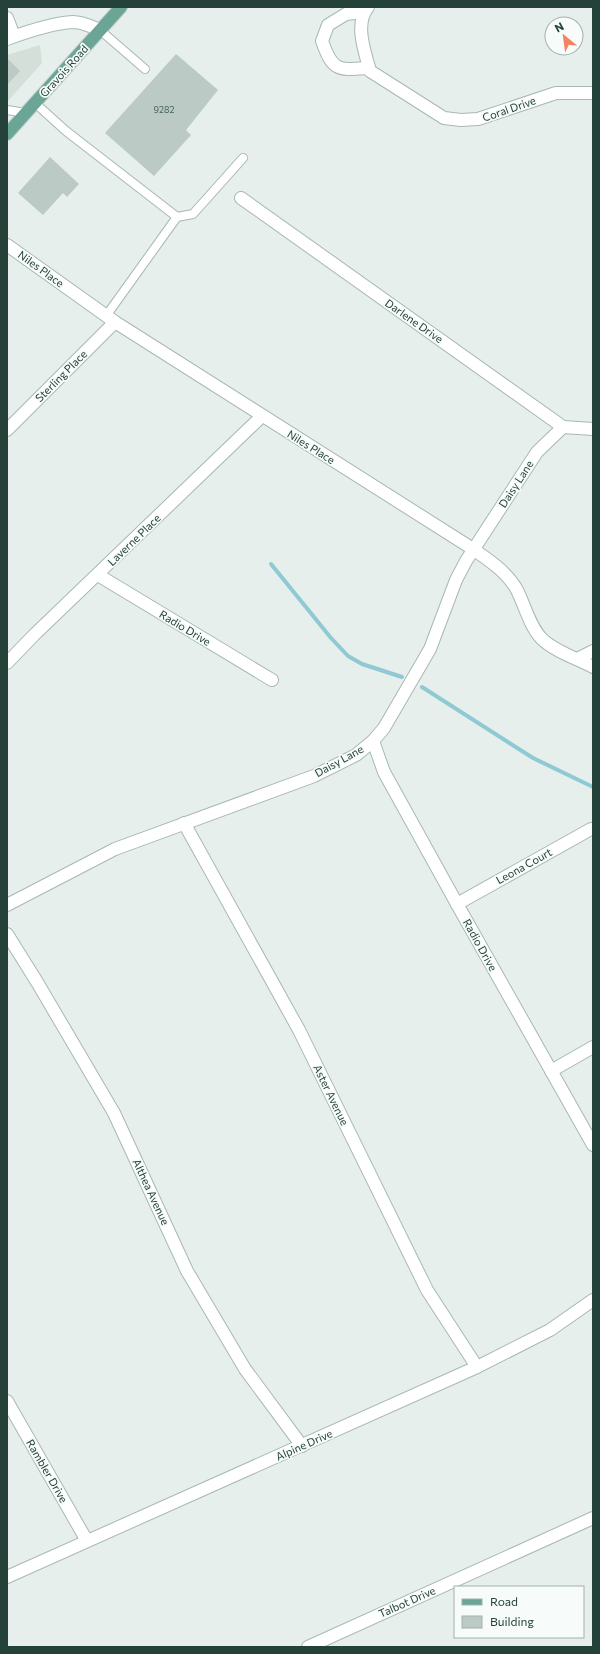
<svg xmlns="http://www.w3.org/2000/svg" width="600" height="1654" font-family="Commissioner,sans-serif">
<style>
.built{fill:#d4dfda}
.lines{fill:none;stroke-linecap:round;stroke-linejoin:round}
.stream{stroke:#8ec9d4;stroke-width:4}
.building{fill:#bbcac4}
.lane-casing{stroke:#a8b8b2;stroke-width:10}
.street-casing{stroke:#a8b8b2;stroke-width:14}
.secondary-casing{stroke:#a4bbb3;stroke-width:14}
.primary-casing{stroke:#c2cac8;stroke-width:14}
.lane{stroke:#fff;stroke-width:8}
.street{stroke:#fff;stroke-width:12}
.secondary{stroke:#fff;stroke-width:12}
.primary{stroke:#6aa596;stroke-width:12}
.labels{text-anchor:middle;stroke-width:3.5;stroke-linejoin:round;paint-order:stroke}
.number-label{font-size:9px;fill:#4a645c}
.street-label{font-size:11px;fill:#24423a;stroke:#f7fbf9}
</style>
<rect width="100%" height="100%" fill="#e6efeb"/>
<!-- built -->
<polygon class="built" points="40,45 42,63 7,102 7,55"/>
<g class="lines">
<!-- stream -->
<g class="stream">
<polyline points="271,564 331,638 348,656 362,664 402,677"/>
<polyline points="422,687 533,758 593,787"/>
</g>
</g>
<!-- building -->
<g class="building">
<polygon points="176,54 218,90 186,130 191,135 154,176 105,133"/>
<polygon points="8,59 20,71 7,85 7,60"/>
<polygon points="50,157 79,184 67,197 63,193 43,215 18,193"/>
</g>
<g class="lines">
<!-- lane casing -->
<g class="lane-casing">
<g id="lane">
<polyline points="100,30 145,69"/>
<polyline points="35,103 66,131 177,217 106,316"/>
<polyline points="7,110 26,113"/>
<polyline points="177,217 193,214 243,158"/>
</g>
</g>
<!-- street casing -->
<g class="street-casing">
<g id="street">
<path d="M368 7C354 24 365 52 370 71L444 118 461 120 478 119 556 93H593"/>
<path d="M364 12 346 14 328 25 322 41C333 72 338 70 369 68"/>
<polyline points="7,18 14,36"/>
<polyline points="241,198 563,427 593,429"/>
<path d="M7 245 115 322 473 549C490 561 507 572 517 590 525 606 530 627 542 639 554 651 578 659 593 667"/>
<polyline points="7,430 115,322"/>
<polyline points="98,575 272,680"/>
<polyline points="577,659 593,651"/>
<polyline points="7,663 34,635 262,416"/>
<polyline points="373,741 384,772 457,904 593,1145"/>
<polyline points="184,823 299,1030 427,1290 477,1367"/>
<polyline points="457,904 591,829"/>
<polyline points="7,905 115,849 314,776 356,755 373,741 384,728 430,649 456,580 466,561 537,452 563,427"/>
<polyline points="7,934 37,982 114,1113 187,1271 245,1369 302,1446"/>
<polyline points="551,1071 593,1047"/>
<polyline points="7,1401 87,1541"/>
<polyline points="7,1577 477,1367 550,1330 593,1300"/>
<polyline points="308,1647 593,1518"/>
</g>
</g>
<!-- secondary casing -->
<g class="secondary-casing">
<path id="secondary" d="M7 39C26 32 53 23 73 22 83 22 92 27 100 30"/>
</g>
<!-- primary casing -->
<g class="primary-casing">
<polyline id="primary" points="7,134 121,7"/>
</g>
<!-- lane -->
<use href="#lane" class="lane"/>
<!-- street -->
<use href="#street" class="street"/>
<!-- secondary -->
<use href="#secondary" class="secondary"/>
<!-- primary -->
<use href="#primary" class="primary"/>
</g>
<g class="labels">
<!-- number labels -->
<g class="number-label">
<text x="164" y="113">9282</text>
</g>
<!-- street labels -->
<g class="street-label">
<text transform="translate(64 71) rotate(-48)" y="4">Gravois Road</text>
<text transform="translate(509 109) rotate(-19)" y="4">Coral Drive</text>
<text transform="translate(41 269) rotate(36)" y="4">Niles Place</text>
<text transform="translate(414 321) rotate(35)" y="4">Darlene Drive</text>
<text transform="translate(61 376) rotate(-45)" y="4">Sterling Place</text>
<text transform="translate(311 447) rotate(32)" y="4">Niles Place</text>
<text transform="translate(516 484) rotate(-57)" y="4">Daisy Lane</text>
<text transform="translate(134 540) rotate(-44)" y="4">Laverne Place</text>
<text transform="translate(185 628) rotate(31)" y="4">Radio Drive</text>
<text transform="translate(339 761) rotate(-29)" y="4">Daisy Lane</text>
<text transform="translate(524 866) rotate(-29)" y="4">Leona Court</text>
<text transform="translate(480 945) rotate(61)" y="4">Radio Drive</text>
<text transform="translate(331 1095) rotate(64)" y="4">Aster Avenue</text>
<text transform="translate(151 1192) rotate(65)" y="4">Althea Avenue</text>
<text transform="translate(304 1445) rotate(-24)" y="4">Alpine Drive</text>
<text transform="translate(47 1471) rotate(60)" y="4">Rambler Drive</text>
<text transform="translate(407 1602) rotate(-24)" y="4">Talbot Drive</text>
</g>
</g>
<!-- border -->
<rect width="600" height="1654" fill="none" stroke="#24423a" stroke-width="16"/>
<!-- legend -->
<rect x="454" y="1586" width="130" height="52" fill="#f7fbf9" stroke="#a3b1ad"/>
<rect x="462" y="1599" width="20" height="6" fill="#6aa596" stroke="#a3b1ad"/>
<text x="490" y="1606" font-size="12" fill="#24423a">Road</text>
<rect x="462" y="1616" width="20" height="12" fill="#bbcac4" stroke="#a3b1ad"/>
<text x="490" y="1626" font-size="12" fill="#24423a">Building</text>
<!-- north arrow -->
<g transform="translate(564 36) rotate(331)"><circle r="19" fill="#f7fbf9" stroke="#a3b1ad"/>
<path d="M0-3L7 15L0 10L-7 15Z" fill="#f4845f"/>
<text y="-6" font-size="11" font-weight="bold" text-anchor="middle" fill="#24423a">N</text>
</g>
</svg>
